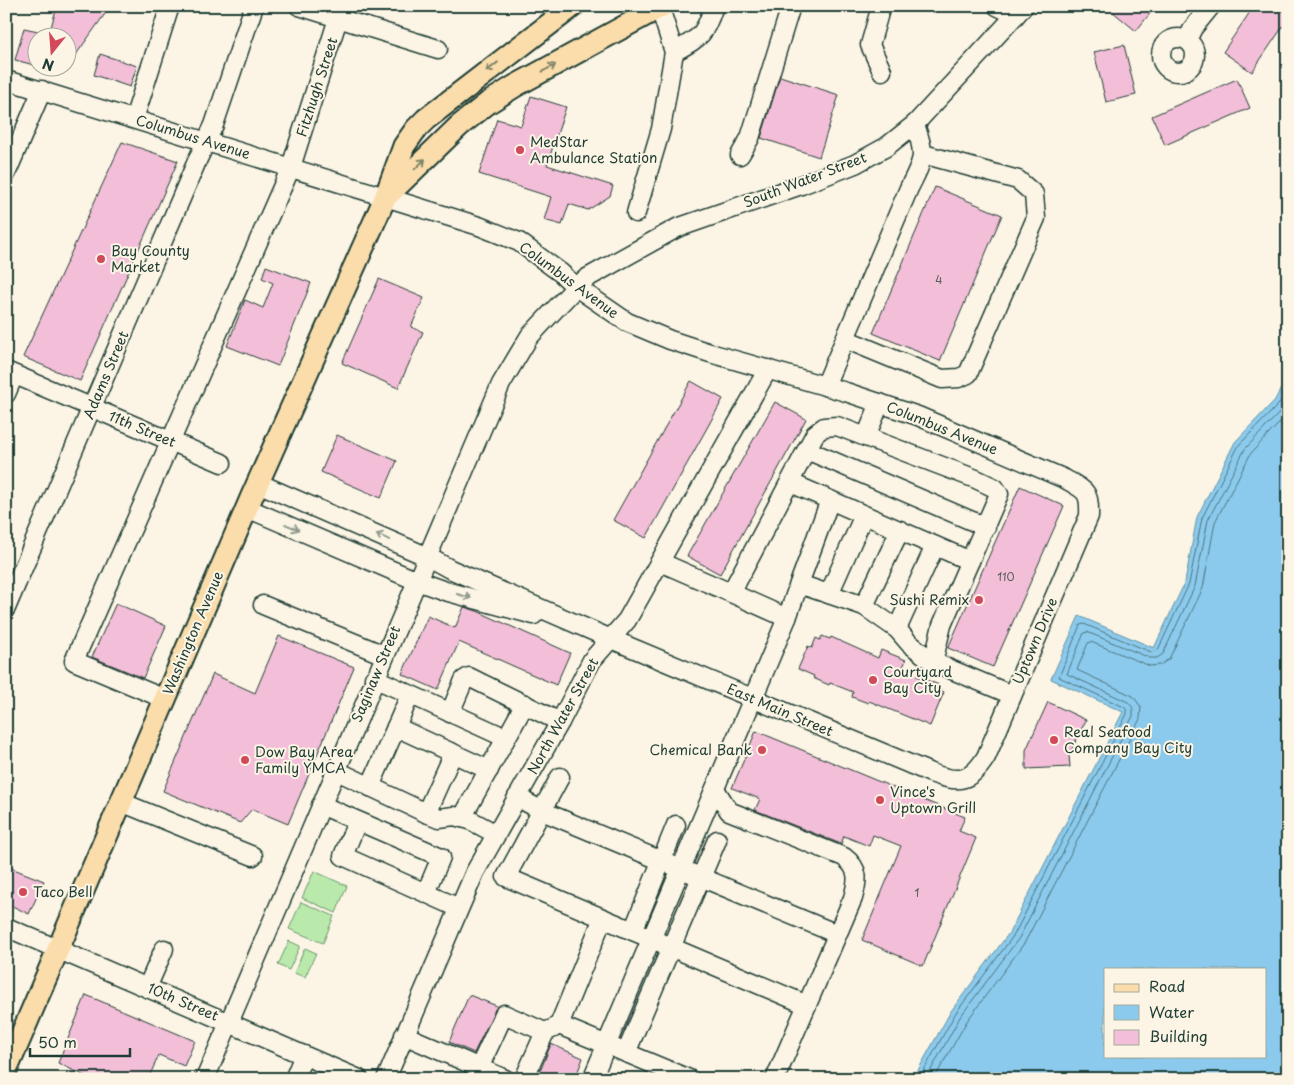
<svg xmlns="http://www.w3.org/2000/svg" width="1294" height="1085" font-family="'Playpen Sans',sans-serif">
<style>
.green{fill:#b9eaab;stroke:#6c9470}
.water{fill:#8ccaed;stroke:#6092a3;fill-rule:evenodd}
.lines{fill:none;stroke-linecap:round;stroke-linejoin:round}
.shore{stroke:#4b757e;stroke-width:1}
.building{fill:#f3bed8;stroke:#1f3d34}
.minor-casing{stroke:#1f3d34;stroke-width:21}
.major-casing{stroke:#1f3d34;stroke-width:25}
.minor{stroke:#fcf5e5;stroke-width:18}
.major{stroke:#fbddab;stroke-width:21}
.oneway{stroke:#82856a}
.oneway2{stroke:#8e998c}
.poi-dot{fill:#d1495b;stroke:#fcf5e5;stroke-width:2}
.labels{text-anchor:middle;stroke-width:4;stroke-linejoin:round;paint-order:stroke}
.number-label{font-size:11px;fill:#545d5d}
.street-label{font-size:14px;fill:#1f3d34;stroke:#fcf5e5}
.poi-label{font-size:14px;fill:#1f3d34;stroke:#fcf5e5;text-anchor:start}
</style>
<rect width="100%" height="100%" fill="#fcf5e5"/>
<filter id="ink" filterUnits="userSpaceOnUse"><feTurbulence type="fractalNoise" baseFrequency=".02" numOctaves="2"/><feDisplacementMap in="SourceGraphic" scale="10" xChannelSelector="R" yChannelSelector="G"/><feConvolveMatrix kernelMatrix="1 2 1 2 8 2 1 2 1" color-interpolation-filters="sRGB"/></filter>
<g filter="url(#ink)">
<!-- green -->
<g class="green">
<polygon points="314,871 347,886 336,913 302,898"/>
<polygon points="301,902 334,916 323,943 289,929"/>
<polygon points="289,941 300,946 289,970 278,965"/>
<polygon points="305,948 316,953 305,977 294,973"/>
</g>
<!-- water -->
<path class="water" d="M1288 375V1079H913L951 1011 1009 933 1123 712 1051 679 1079 616 1154 648 1185 582 1197 517 1235 442 1275 400ZM1105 969H1265V1056H1105Z"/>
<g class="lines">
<!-- shore -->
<g class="shore">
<polyline points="919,1079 955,1014 1014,935 1127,714 1127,710 1124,707 1059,677 1080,625 1084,624 1151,652 1158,650 1189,584 1202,518 1239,445 1279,404 1288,386"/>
<polyline points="926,1079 960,1017 1019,938 1133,716 1133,708 1128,702 1067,674 1084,633 1087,632 1150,658 1157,658 1163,654 1195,586 1208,520 1245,449 1284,408 1288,400"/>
<polyline points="934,1079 967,1021 1025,942 1140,719 1141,707 1133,696 1077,670 1088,643 1091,642 1150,666 1160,665 1169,659 1203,588 1215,522 1251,453 1288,414"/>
</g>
</g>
<!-- building -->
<g class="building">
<polygon points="57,6 91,6 107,11 68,66 68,38 48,38"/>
<polygon points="1106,6 1156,6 1136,31"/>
<polygon points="1254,6 1288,6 1288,19 1252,72 1223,52"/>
<polygon points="24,28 38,31 38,66 15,60"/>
<polygon points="1124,45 1136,95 1106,102 1094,52"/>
<polygon points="100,54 137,66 130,87 94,75"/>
<polygon points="780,76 839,95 819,157 761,138"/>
<polygon points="1237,79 1250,108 1165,145 1152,116"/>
<polygon points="531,96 566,107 547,165 613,186 610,196 588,210 569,204 562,225 544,220 551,197 479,174 497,119 521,126"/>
<polygon points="122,142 178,161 80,381 23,357"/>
<polygon points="935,187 1002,215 940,361 873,333"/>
<polygon points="266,266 311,283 278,366 227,346 245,300 263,308 273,283 262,278"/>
<polygon points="379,279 424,298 411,327 423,332 398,388 342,363"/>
<polygon points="691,381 723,399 646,538 613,520"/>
<polygon points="775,402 806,419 720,574 687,556"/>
<polygon points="337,435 397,461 381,498 321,472"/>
<polygon points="1020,486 1064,506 993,667 948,648"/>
<polygon points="116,603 166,626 143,678 92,657"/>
<polygon points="464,607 477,611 570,653 556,685 459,642 438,690 402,674 428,616 455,628"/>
<polygon points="279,636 354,667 288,824 252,809 240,823 163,791 213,674 255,693"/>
<polygon points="822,636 830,639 831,637 878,658 881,650 906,660 903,667 908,669 907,672 939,685 938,689 944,692 930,726 869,701 868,703 852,697 853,692 830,683 829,685 813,678 814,676 798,669 808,646 812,648 816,638 820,640"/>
<polygon points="1048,702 1086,720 1069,755 1070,767 1026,769 1026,750"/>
<polygon points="756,731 965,817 959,831 976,838 923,966 862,940 901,846 873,835 869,846 844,836 841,844 755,810 760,799 732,788"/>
<polygon points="6,866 44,881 29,914 6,903"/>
<polygon points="86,995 195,1041 184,1066 159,1055 148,1079 91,1079 58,1063"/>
<polygon points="469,995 497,1006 474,1053 449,1042"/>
<polygon points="551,1044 583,1058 575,1079 537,1079"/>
</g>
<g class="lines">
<!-- minor casing -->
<g class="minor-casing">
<g id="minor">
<polyline points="299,6 438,49"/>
<polyline points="881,6 870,45 882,71"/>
<polyline points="997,6 1016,15"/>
<circle cx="1178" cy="55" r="17"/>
<polyline points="1187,40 1193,28 1211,6"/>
<path d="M674 52C701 37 704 36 714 6"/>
<path d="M6 80 479 226 519 242 561 273 576 287 627 322 670 340 710 353 846 392 918 416 1065 479C1086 491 1090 491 1089 516L986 757C970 783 958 783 931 773L611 639 450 569 428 557 258 483"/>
<polyline points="134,119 170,6"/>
<polyline points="740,155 750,138 791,6"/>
<polyline points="6,174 42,90"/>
<polyline points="636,213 661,129 674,52 660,8"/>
<polyline points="845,339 942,379 959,378 968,374 1036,218 1034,194 1018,180 923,154"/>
<polyline points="6,371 222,463"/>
<path d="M825 386 909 188C924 158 926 157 915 124"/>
<polyline points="6,394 14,375"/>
<polyline points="866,437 880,403"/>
<polyline points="807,450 986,527"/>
<polyline points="791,483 970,561"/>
<polyline points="247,508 417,581 445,591 534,615"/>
<polyline points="660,562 731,593"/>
<polyline points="799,584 830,500"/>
<polyline points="829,594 864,515"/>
<polyline points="263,605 384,655"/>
<polyline points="864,606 900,530"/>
<polyline points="6,608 197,161 214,125 254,6"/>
<polyline points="787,618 731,593 815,434 824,427 837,426 976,479 995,488 999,494 942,625 933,662"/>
<polyline points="897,629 935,546"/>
<polyline points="374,678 506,738"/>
<polyline points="165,699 74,661 291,167 342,6"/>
<polyline points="450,713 464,680 469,677 560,722"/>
<polyline points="396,727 489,770"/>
<polyline points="335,770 426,813 439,818 454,816 470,820 496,834"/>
<polyline points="560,777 506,877 807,1005"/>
<polyline points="370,787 410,695"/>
<path d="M715 789 729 811 844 857C860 869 858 880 853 898L775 1079"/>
<polyline points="517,797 542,811 837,934"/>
<polyline points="121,802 253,856"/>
<polyline points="321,805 441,857 426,893"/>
<polyline points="426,813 453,753"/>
<polyline points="462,818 525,704"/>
<polyline points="357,822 343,856 459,908"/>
<polyline points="603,918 559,1025 689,1079"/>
<polyline points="6,927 359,1079"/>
<polyline points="633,931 676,825"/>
<polyline points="147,988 164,949"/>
<polyline points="404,1035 505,1079"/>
<polyline points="626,1053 717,840"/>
<polyline points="479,1068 504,1014 545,1032"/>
<polyline points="205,1079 501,384 529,337 576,287 587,278 677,228 801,185 855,164 886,147 915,124 1024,6"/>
<polyline points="294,1079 304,1055"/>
<polyline points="386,1079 475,872 560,722 592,660 627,620 768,369"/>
<polyline points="524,1079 545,1032 554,1028"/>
<polyline points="592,1079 787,618 799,584 864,606 897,629 909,643 933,662 1012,695"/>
</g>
</g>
<!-- major casing -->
<g class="major-casing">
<g id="major">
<polyline points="389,194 459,126 488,103 515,86 662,6"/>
<polyline points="6,1071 252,496 385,198 404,146 416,129 426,119 573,6"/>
</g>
</g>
<!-- minor -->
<use href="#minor" class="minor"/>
<!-- major -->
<use href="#major" class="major"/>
</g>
<!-- one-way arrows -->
<defs><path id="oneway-shaft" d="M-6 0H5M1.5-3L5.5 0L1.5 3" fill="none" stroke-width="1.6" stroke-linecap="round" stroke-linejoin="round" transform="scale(1.25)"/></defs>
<g class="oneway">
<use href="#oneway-shaft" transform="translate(492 67) rotate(142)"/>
<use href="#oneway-shaft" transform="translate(549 68) rotate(-28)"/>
<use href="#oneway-shaft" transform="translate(420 164) rotate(-44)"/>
</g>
<g class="oneway2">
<use href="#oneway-shaft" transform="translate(292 527) rotate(23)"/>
<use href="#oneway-shaft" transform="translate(383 537) rotate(-156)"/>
<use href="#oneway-shaft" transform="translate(464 596) rotate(16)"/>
</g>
</g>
<!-- markers -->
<g class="poi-dot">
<circle cx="520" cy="150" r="5"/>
<circle cx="101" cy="259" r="5"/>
<circle cx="979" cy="600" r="5"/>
<circle cx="873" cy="680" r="5"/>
<circle cx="1054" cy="740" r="5"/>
<circle cx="762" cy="750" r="5"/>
<circle cx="245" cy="760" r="5"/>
<circle cx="880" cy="800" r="5"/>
<circle cx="23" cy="892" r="5"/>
</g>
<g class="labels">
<!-- number labels -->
<g class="number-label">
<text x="939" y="284">4</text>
<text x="1006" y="581">110</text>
<text x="917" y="897">1</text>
</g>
<!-- street labels -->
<g class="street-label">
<text transform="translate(317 87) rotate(-72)" y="5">Fitzhugh Street</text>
<text transform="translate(193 137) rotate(17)" y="5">Columbus Avenue</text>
<text transform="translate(805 180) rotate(-21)" y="5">South Water Street</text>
<text transform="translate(569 280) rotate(36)" y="5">Columbus Avenue</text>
<text transform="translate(106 375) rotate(-67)" y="5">Adams Street</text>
<text transform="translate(942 428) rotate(22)" y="5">Columbus Avenue</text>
<text transform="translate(142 429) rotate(23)" y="5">11th Street</text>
<text transform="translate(193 633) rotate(-67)" y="5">Washington Avenue</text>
<text transform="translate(1035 641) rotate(-67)" y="5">Uptown Drive</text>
<text transform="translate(376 674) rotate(-67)" y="5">Saginaw Street</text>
<text transform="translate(780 710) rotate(23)" y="5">East Main Street</text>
<text transform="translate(563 716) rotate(-61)" y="5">North Water Street</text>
<text transform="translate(183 1002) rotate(23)" y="5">10th Street</text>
</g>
<!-- poi labels -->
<g class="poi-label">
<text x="530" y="147">MedStar<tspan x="530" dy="16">Ambulance Station</tspan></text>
<text x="111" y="256">Bay County<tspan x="111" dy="16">Market</tspan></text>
<text x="969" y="605" text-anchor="end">Sushi Remix</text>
<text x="883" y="677">Courtyard<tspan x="883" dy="16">Bay City</tspan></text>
<text x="1064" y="737">Real Seafood<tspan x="1064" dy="16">Company Bay City</tspan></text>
<text x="752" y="755" text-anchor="end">Chemical Bank</text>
<text x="255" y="757">Dow Bay Area<tspan x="255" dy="16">Family YMCA</tspan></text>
<text x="890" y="797">Vince's<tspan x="890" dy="16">Uptown Grill</tspan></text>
<text x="33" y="897">Taco Bell</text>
</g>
</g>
<!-- margin -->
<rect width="1294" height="1085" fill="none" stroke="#fcf5e5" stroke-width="25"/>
<rect x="12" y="12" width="1269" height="1060" fill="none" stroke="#1f3d34" stroke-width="2" filter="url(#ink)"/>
<!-- legend -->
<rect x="1104" y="968" width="162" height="90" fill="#fcf5e5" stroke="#a4ab9e"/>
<rect x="1114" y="984" width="25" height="8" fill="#fbddab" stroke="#a4ab9e"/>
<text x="1149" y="992" font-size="15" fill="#1f3d34">Road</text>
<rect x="1114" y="1005" width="25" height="15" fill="#8ccaed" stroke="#a4ab9e"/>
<text x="1149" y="1018" font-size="15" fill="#1f3d34">Water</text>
<rect x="1114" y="1030" width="25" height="15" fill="#f3bed8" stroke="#a4ab9e"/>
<text x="1149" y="1042" font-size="15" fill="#1f3d34">Building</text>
<!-- north arrow -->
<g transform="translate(52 52) rotate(197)"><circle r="24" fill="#fcf5e5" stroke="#a4ab9e"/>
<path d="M0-4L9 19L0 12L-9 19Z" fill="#d1495b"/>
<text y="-8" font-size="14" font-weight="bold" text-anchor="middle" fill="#1f3d34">N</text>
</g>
<!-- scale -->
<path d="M30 1048v8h100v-8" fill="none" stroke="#1f3d34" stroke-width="2.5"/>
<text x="38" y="1048" font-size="15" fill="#1f3d34" stroke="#fcf5e5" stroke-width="4" paint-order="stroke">50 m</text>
</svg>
